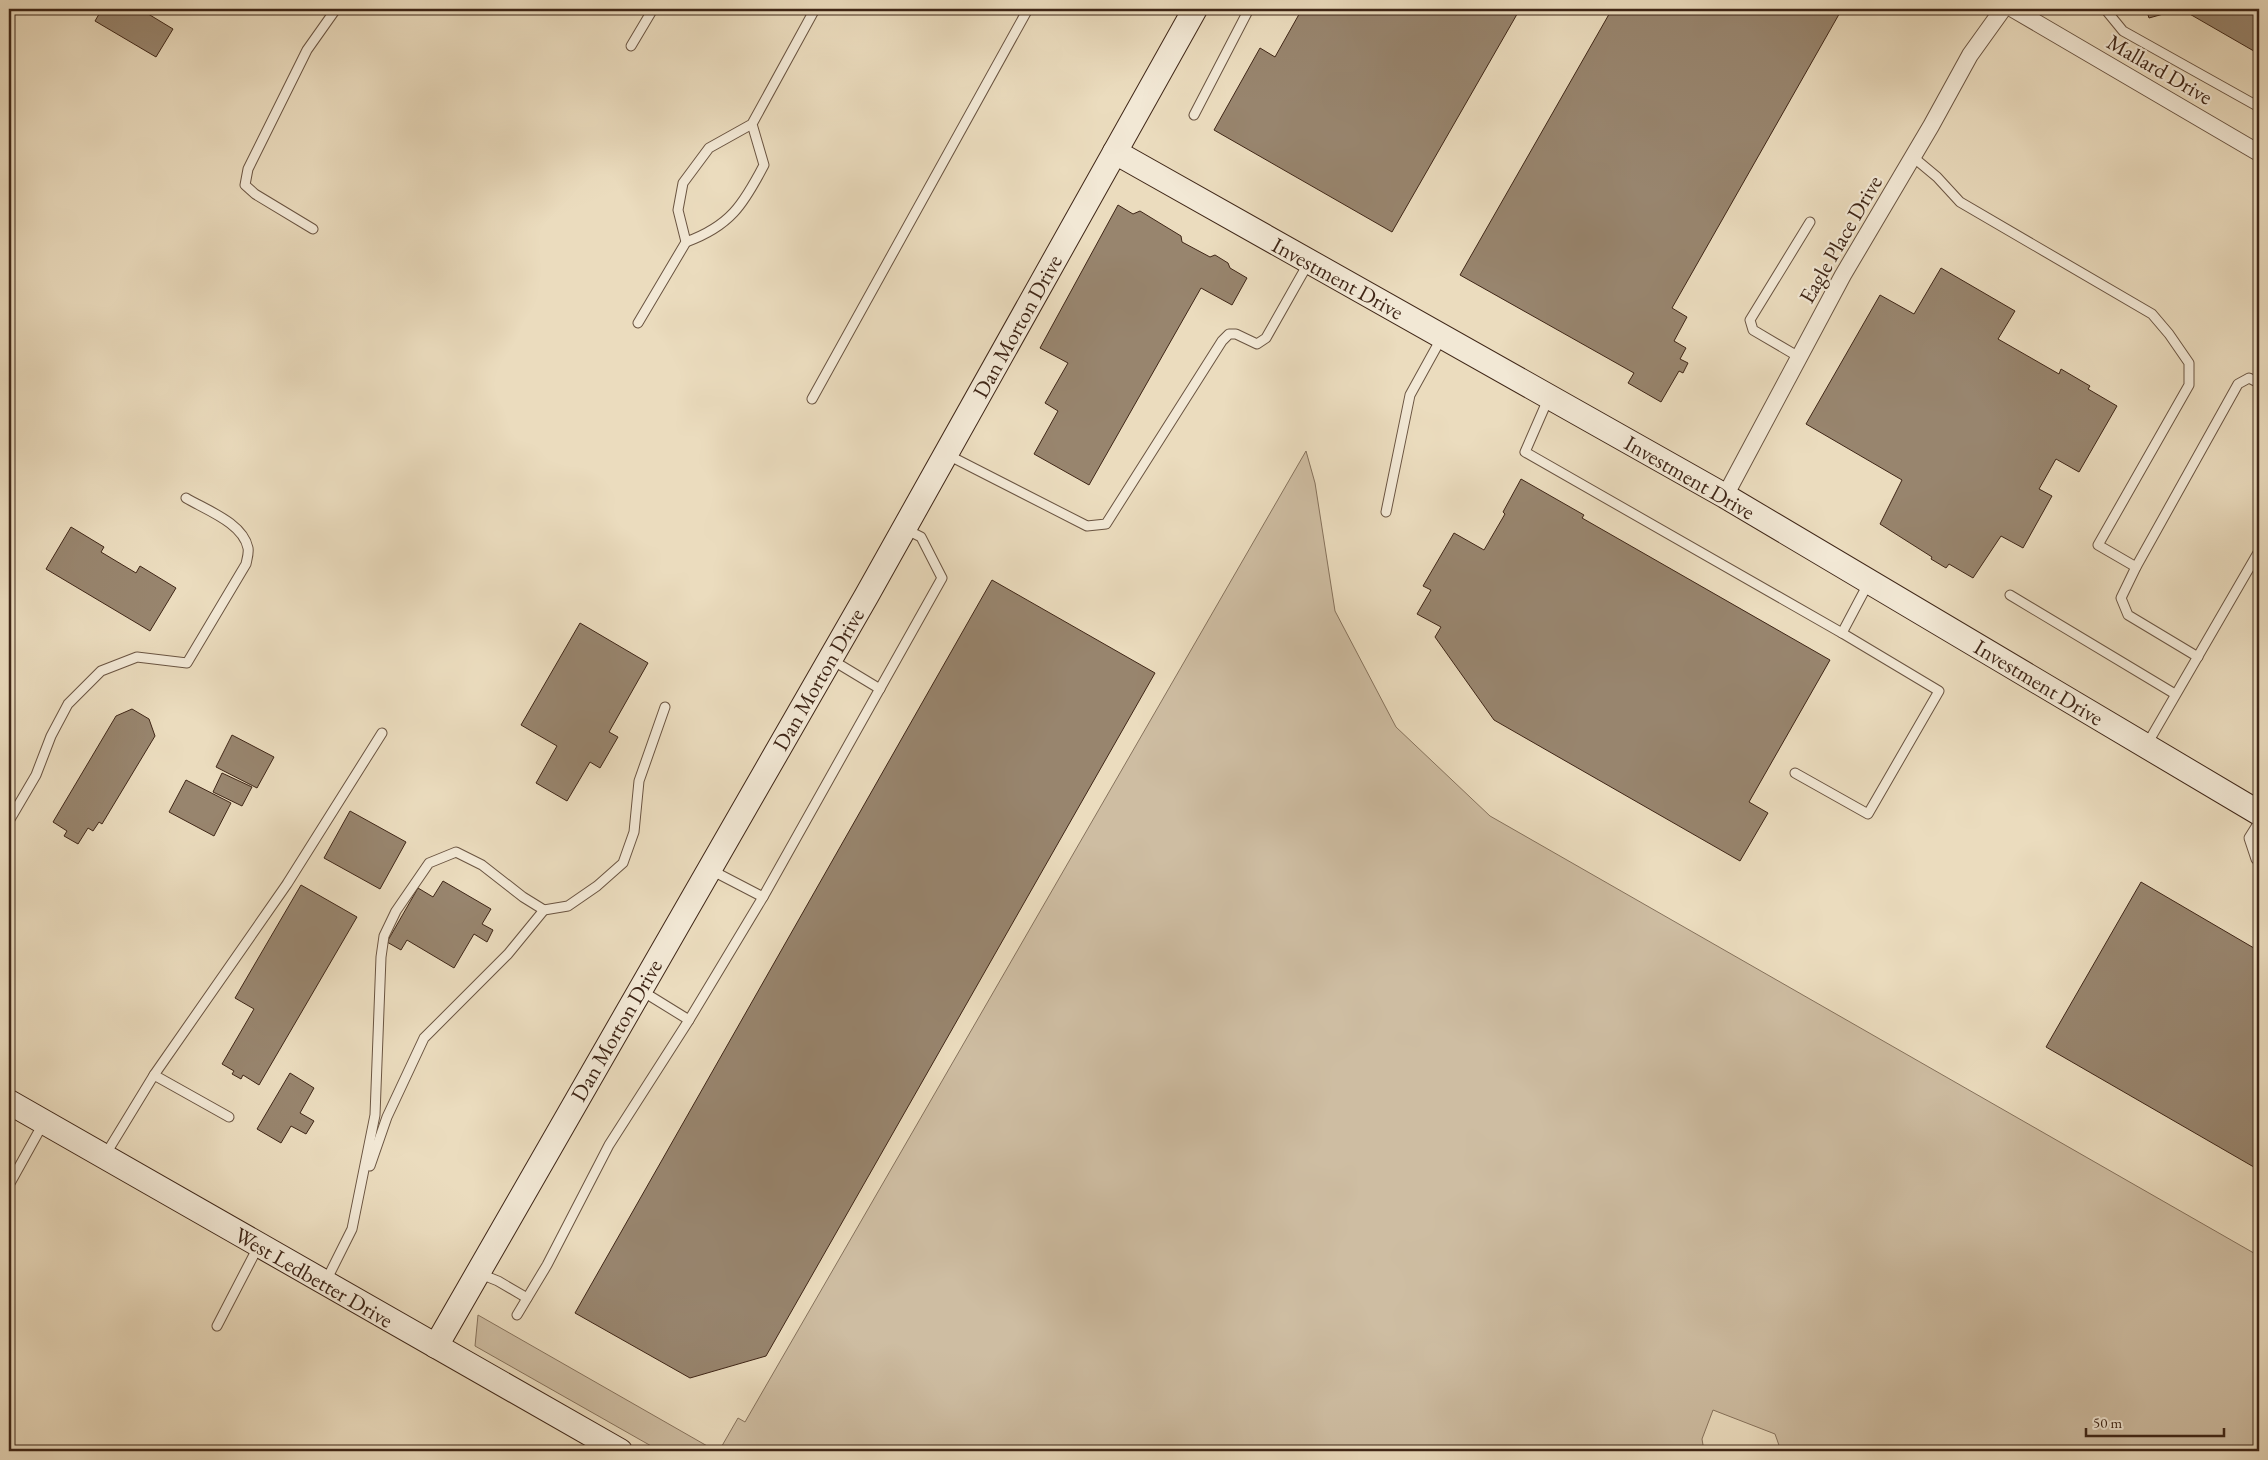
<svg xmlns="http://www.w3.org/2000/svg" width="2268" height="1460" font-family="'EB Garamond',serif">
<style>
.green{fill:#cebda2;stroke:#86725c}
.building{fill:#98856e;stroke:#3f2617}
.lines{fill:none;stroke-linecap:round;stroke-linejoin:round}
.lane-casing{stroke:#6a5441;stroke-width:11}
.street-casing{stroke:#6a5441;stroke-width:18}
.secondary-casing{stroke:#3f2617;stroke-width:26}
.lane{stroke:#f2e8d5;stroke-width:9}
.street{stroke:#f2e8d5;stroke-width:16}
.secondary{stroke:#f2e8d5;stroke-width:24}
.labels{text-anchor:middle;stroke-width:4.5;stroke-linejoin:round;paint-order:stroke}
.street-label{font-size:22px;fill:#3f2617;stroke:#f2e8d5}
</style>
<rect width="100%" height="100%" fill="#ebdcbe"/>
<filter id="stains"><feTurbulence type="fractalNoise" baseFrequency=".004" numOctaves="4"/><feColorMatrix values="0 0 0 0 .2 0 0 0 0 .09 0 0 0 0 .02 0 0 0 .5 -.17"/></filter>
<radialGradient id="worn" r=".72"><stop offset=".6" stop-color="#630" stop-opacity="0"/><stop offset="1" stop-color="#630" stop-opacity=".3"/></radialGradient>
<!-- green -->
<g class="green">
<polygon points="1306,451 1315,483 1335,611 1396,727 1490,816 2259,1256 2259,1451 1781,1451 1775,1434 1713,1410 1702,1439 1704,1451 719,1451 738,1418 745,1422"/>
<polygon points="478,1315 716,1451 660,1451 475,1346"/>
</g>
<!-- building -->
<g class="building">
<polygon points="102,9 140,9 173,29 156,57 95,21"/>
<polygon points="1302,9 1520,9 1392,232 1214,130 1260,48 1275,57"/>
<polygon points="1612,9 1842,9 1672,308 1687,317 1674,341 1686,348 1680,359 1688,363 1683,373 1679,371 1661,402 1628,383 1634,373 1460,275"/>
<polygon points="2146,9 2169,9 2166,10 2167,13 2149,18"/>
<polygon points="2181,9 2259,9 2259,54"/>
<polygon points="1118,205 1133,214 1140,211 1181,236 1182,242 1210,257 1215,255 1228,263 1230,268 1247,278 1232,305 1201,288 1089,485 1034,454 1058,411 1045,403 1068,363 1040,348"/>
<polygon points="1941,268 2015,311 1998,339 2059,374 2061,369 2090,386 2088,389 2117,406 2079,472 2056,459 2039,489 2052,496 2023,548 2001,536 1973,578 1949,564 1946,568 1931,559 1932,557 1880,524 1902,480 1806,424 1880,295 1914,314"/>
<polygon points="1521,479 1584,515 1582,518 1830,660 1749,802 1768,813 1740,861 1494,720 1435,637 1441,627 1417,614 1431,590 1423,586 1454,533 1484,550 1505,514 1503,512"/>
<polygon points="71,527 104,547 101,552 136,573 140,566 176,588 150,631 46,569"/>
<polygon points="992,580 1155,673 766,1356 690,1378 575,1313"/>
<polygon points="580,623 648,663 609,732 618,737 600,768 590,762 567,801 536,783 557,746 521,725"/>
<polygon points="132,709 149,719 155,736 102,824 99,822 93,831 88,828 78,844 64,836 67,831 53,822 116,716"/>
<polygon points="232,735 274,757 257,788 216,767"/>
<polygon points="222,773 252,787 242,806 213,792"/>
<polygon points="186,780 231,803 214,836 169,812"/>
<polygon points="350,811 406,842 380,889 324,858"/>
<polygon points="443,881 491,909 482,924 493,930 487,942 474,934 454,968 407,940 401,950 387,942 418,888 433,897"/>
<polygon points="2141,882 2259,951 2259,1170 2046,1047"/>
<polygon points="301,885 357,917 259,1085 243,1075 241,1079 232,1074 234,1071 222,1064 254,1009 235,998"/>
<polygon points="290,1073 314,1088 300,1113 314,1121 306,1134 291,1126 281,1143 257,1129"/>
</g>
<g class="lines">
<!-- lane casing -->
<g class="lane-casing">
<g id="lane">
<polyline points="2105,9 2123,31 2259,107"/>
<polyline points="631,46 653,9"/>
<polyline points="1194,115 1249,9"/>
<path d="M752 124 764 165C743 205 730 226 686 242L678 210 683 183 709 148 752 124 815 9"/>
<polyline points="1913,157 1937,177 1960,202 2152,314 2169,334 2189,363 2189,385 2098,545 2136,567 2238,384 2249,378 2259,383"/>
<polyline points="313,229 255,194 245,185 248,169 307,50 336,9"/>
<polyline points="638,323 686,242"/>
<polyline points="1799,357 1753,330 1750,320 1810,222"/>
<polyline points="1549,397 1525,452 1842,633"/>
<polyline points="812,399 1028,9"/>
<polyline points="946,454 1087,526 1106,524 1222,341 1229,334 1236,334 1257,344 1266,338 1309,262"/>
<polyline points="1386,512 1410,395 1442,337"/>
<polyline points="2136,567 2121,598 2128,615 2198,657"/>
<polyline points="2010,595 2175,694"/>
<polyline points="832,660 880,689"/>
<polyline points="2146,746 2259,551"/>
<polyline points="1795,773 1868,814 1939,691 1842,633 1869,582"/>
<path d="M9 821 36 775 51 736 68 704 101 671 137 657 187 663 246 564C247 559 249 553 248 548 243 523 206 510 186 498"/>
<polyline points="2259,822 2249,838 2256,859 2259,862"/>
<polyline points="711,870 763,897 942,578 921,537 905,529"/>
<polyline points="642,991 689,1020 763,897"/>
<polyline points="154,1075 287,884 382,733"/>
<polyline points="104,1157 154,1075 229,1117"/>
<polyline points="370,1166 387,1117 424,1038 508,954 544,910"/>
<polyline points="9,1185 44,1122"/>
<polyline points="478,1273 498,1281 527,1298"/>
<polyline points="326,1281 352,1229 375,1115 381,957 384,936 396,911 429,863 456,852 482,865 523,897 544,910 568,906 597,886 623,863 634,832 639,781 665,707"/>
<polyline points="517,1315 547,1265 609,1145 689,1020"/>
<polyline points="217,1326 259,1245"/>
</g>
</g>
<!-- street casing -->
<g class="street-casing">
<g id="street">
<polyline points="2013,9 2259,153"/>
<polyline points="1725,496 1843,275 1931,126 1970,55 2003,9"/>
</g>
</g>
<!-- secondary casing -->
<g class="secondary-casing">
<g id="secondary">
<polyline points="1115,152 1725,496 2259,813"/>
<polyline points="9,1102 620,1451"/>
<polyline points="436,1346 867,595 1195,9"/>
</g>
</g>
<!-- lane -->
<use href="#lane" class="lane"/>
<!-- street -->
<use href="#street" class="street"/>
<!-- secondary -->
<use href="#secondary" class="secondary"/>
</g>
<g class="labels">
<!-- street labels -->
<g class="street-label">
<text transform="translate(2160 69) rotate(30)" y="8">Mallard Drive</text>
<text transform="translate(1840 239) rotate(-60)" y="8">Eagle Place Drive</text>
<text transform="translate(1338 278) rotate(29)" y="8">Investment Drive</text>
<text transform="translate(1017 326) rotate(-61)" y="8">Dan Morton Drive</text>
<text transform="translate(1690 477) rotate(30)" y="8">Investment Drive</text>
<text transform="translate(818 679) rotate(-60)" y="8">Dan Morton Drive</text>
<text transform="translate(2039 682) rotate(31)" y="8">Investment Drive</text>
<text transform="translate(616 1030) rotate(-60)" y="8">Dan Morton Drive</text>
<text transform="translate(314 1277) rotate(30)" y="8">West Ledbetter Drive</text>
</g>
</g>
<!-- margin -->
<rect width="2268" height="1460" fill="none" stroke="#ebdcbe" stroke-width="30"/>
<rect x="10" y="10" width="2248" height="1440" fill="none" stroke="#3f2617" stroke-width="2.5"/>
<rect x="15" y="15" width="2238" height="1430" fill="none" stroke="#3f2617"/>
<!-- scale -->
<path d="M2086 1428v8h138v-8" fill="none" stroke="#3f2617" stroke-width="2.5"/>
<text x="2093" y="1428" font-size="15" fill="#3f2617" stroke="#f2e8d5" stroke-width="4" paint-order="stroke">50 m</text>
<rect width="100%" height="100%" filter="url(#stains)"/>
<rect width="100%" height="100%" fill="url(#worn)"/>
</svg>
